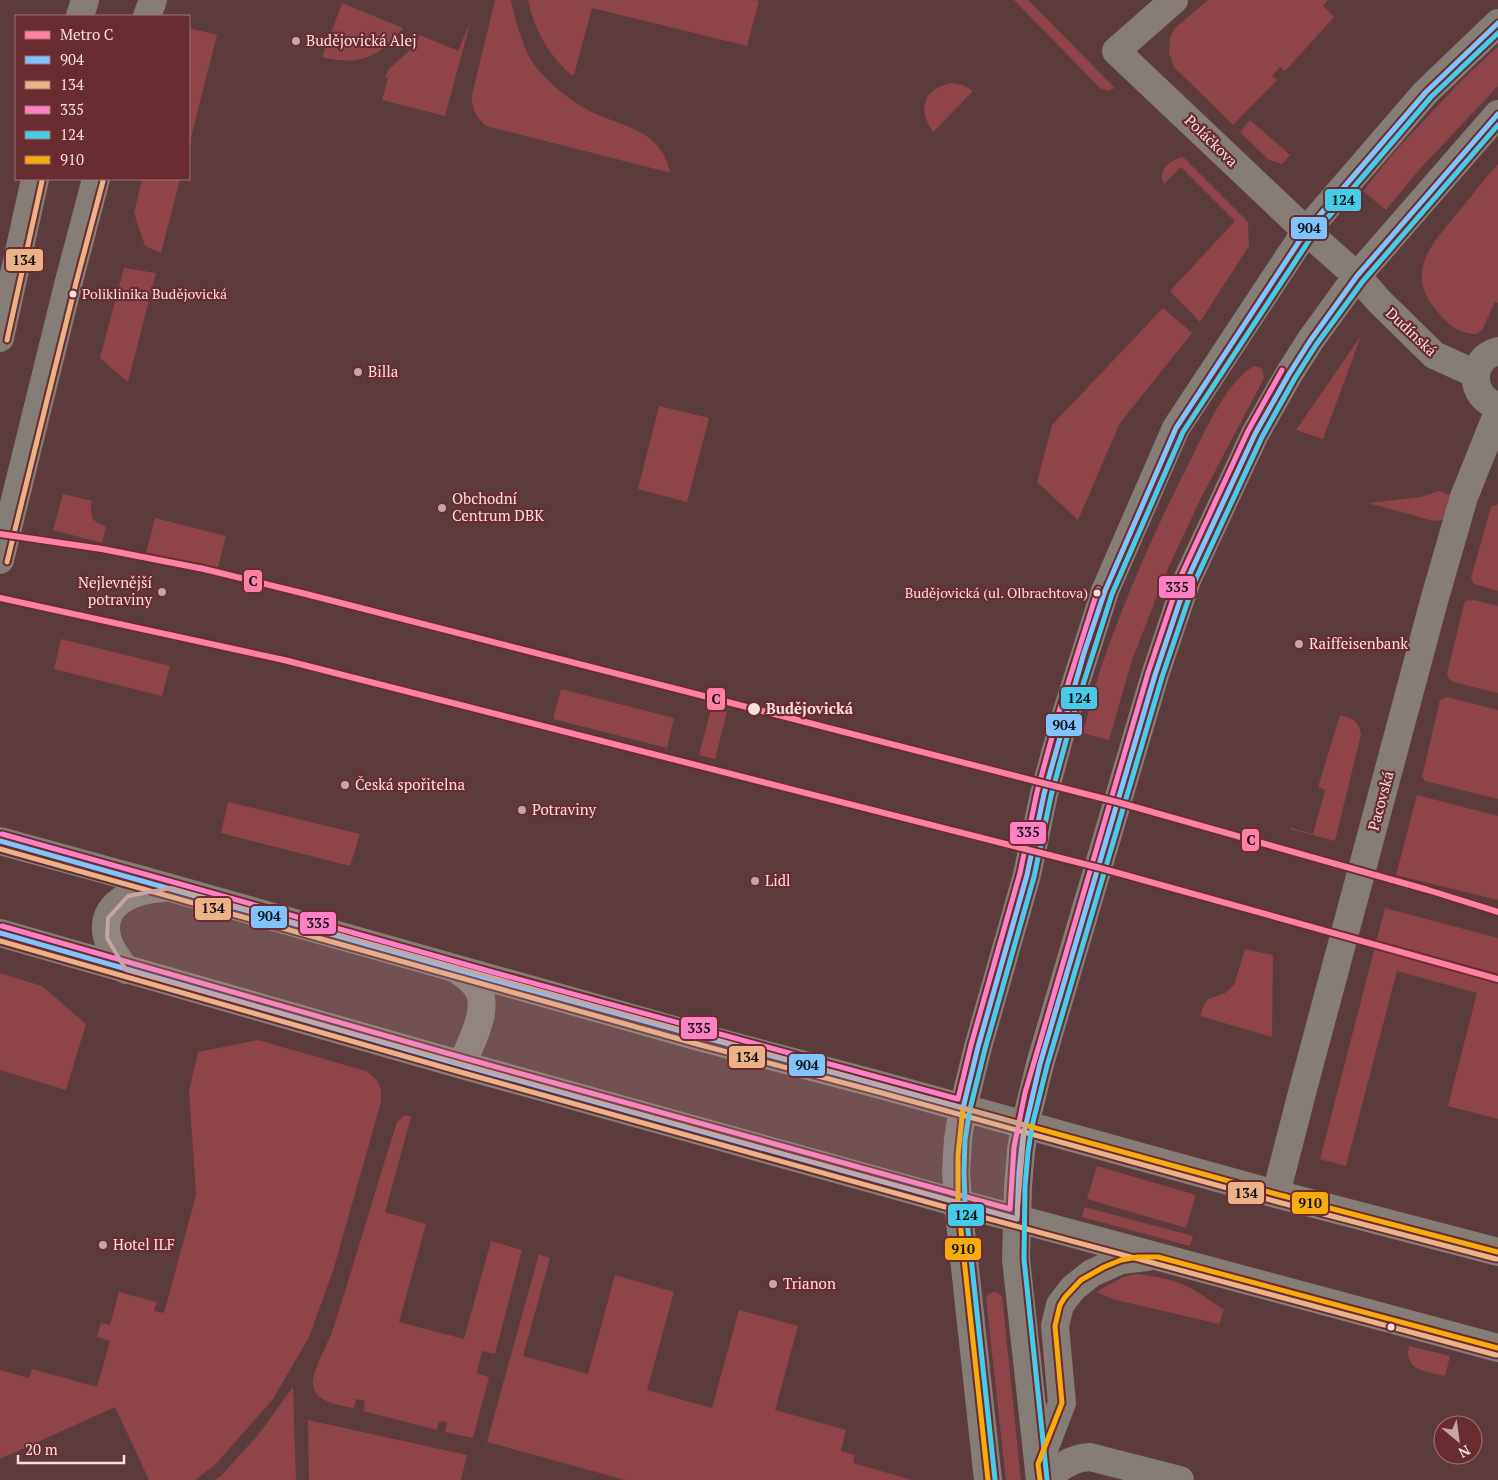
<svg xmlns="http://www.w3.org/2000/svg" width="1498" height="1480" font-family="'PT Serif',serif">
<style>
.green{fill:#8e4448}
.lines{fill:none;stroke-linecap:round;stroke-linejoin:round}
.minor{stroke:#867d77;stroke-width:28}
.tertiary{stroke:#867d77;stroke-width:28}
.bus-1-casing{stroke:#692d31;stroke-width:9}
.bus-2-casing{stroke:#692d31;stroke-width:9}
.bus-3-casing{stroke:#692d31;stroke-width:9}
.bus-4-casing{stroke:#692d31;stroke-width:9}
.bus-5-casing{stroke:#692d31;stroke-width:9}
.bus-1{stroke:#80c4ff;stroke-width:5}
.bus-2{stroke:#ebb288;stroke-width:5}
.bus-3{stroke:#ff80c5;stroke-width:5}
.bus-4{stroke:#46cce9;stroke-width:5}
.bus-5{stroke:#f8ab0d;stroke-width:5}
.metro-1-casing{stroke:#692d31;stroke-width:10}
.metro-1{stroke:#ff80a5;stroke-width:6}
.marked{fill:#c5a5a6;fill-opacity:0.2;stroke:#c5a5a6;stroke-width:4;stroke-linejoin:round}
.poi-dot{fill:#c5a5a6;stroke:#692d31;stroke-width:2}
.bus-dot{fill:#fddede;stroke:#692d31;stroke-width:2}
.labels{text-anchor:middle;stroke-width:4.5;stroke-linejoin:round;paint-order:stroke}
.bus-label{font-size:14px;fill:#fddede;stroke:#692d31;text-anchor:start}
.poi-label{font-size:15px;fill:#fddede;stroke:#692d31;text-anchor:start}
.street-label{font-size:15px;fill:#fddede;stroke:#692d31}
.stop-label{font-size:15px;font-weight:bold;fill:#fddede;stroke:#692d31;text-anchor:start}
.line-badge{stroke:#692d31;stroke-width:2}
.pale-badge-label{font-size:14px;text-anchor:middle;font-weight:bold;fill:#111}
</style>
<rect width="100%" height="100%" fill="#5c3b3d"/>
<!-- green -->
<g class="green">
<path d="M495 0H511C514 17 524 51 534 64 546 81 568 99 586 109 610 123 646 126 662 152 666 158 668 166 671 173L486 126C476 117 471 108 472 95Z"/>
<path d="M528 0H754L759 1 747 46 592 8 574 75H571C549 55 534 30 528 0Z"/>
<polygon points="1014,0 1028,0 1115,88 1108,91 1101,89"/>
<polygon points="1208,0 1328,0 1323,6 1334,17 1285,71 1280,67 1272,76 1277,80 1233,125 1174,67 1169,53 1170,38 1175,28"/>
<path d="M342 3 403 28C380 57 361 65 325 58L322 57Z"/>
<polygon points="471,20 445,116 382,100 388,78 385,77 389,69 411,49 420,35 458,51"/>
<polygon points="189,28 217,35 189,145"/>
<polygon points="1498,46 1498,86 1420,169 1386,210 1363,191 1396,150 1459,83"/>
<path d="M951 83 963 85 973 91 933 132C917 109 923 89 951 83Z"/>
<polygon points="1250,120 1290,155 1282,164 1269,160 1240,132"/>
<path d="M1183 157 1248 222 1249 246 1200 322 1170 291 1235 221 1181 167 1164 184C1157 170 1170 160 1183 157Z"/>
<path d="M1498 164V303L1495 302 1482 330 1477 334C1459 334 1447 324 1436 310 1403 271 1434 242 1459 211 1472 196 1484 179 1498 164Z"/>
<polygon points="142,179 180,179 161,253 145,246 134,213"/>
<polygon points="124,268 156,273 128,382 100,358"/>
<polygon points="1163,308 1192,333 1120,423 1078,520 1037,482 1052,425"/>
<polygon points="1361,336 1323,439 1296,430"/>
<path d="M1254 366C1262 367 1263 370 1264 378L1200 500 1165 575 1131 663 1109 740 1083 733C1090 707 1096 680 1105 656 1130 586 1160 519 1194 453 1207 427 1228 380 1254 366Z"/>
<polygon points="659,406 709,418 687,502 638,489"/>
<polygon points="1439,491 1456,497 1448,517 1443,520 1434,521 1368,503 1421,497"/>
<path d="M63 494 92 501C89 514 92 524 106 526L102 543 53 530Z"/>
<polygon points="1498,504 1498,591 1474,584 1471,578 1491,507"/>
<polygon points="155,518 226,536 217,571 146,553"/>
<polygon points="1474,600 1498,606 1498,693 1453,682 1449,679 1447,674 1464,604 1466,601"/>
<polygon points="61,639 170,666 162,696 54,669"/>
<polygon points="561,689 674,718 667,748 553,719"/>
<polygon points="1447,697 1498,710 1498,799 1425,781 1422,777 1440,700"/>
<polygon points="711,709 727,712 715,759 699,755"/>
<path d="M1340 715C1352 718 1360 722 1361 735L1335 841 1289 829 1291 828 1313 834 1325 790 1318 787Z"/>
<polygon points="1417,795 1498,816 1498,900 1396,875"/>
<polygon points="228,802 360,834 350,866 221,833"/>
<polygon points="1385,908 1498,938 1498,1119 1448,1106 1477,993 1397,971 1346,1166 1320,1159"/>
<polygon points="1245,949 1273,955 1272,1037 1200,1016 1204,1005 1208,999 1225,993 1234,985"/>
<polygon points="0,973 42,986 86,1024 66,1090 0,1070"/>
<path d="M258 1040 366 1071C379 1079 382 1087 381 1102L333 1271 309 1337 273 1399 215 1465 195 1480H149L115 1407 0 1459V1370L29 1378 32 1369 97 1387 110 1341 97 1337 101 1323 110 1325 119 1292 157 1302 154 1311 164 1313 196 1195 189 1091 198 1052Z"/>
<path d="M405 1115 411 1117 385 1212 426 1224 399 1322 464 1339 491 1241 522 1250 495 1354 482 1351 477 1373 489 1377 473 1438 445 1432 447 1422 439 1421 437 1430 363 1411 365 1401 356 1399 354 1408C339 1405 317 1403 313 1386 310 1375 329 1342 333 1329 355 1261 375 1191 397 1122Z"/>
<polygon points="1097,1166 1196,1195 1186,1228 1087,1199"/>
<polygon points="1084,1207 1193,1236 1190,1246 1082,1217"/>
<polygon points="539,1254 550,1258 523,1356 588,1374 615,1275 674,1292 647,1390 712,1408 739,1310 798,1326 775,1410 846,1430 841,1451 855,1455 853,1463 912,1480 625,1480 487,1442"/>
<path d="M1136 1274C1155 1276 1177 1280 1194 1290 1204 1296 1214 1303 1224 1310L1219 1324 1116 1300 1096 1292 1123 1277Z"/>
<polygon points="993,1292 996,1292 1002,1296 1021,1480 1006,1480 986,1299 987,1295"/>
<path d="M1409 1346 1450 1356 1445 1376C1428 1372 1403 1371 1409 1346Z"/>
<polygon points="293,1387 296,1480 215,1480 221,1476 258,1435"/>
<polygon points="308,1420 467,1455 461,1480 309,1480"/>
</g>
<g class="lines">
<!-- minor -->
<g class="minor">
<polyline points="1174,0 1116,51 1306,231 1357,276 1379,301 1434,355 1476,374"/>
<path d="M1498 351C1468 359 1469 398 1498 406"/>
<polyline points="1276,1194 1303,1089 1434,601 1464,497 1498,412"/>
<path d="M1047 1480C1059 1466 1072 1458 1090 1457L1180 1480"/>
</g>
<!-- tertiary -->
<g class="tertiary">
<polyline points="80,16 85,0"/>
<polyline points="147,16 153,0"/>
<polyline points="0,338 35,179"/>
<polyline points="0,560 69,281 96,179"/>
<polyline points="0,841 146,881 699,1037 884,1086 1276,1194 1498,1252"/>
<polyline points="0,933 462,1065 958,1203 1498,1348"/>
<path d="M126 970C119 961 111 951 108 940 96 903 136 889 164 888"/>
<path d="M458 970C464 975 471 979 476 986 492 1007 470 1043 462 1065"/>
<polyline points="1040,1460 1062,1403 1055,1326 1060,1305 1073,1288 1092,1273 1121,1260 1147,1257"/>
<polyline points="988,1480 958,1203 956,1172 958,1139 963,1108 978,1047 1027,875 1044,794 1065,717 1105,591 1176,428 1306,231 1426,92 1498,23"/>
<polyline points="1040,1480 1016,1259 1018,1187 1021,1151 1025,1125 1040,1064 1155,675 1187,580 1255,434 1289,374 1310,341 1357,276 1498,114"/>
</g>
<!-- bus-1 casing -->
<g class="bus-1-casing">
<g id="bus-1">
<polyline points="0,841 494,980 963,1108 978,1047 1027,875 1044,794 1084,653 1105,591 1176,428 1306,231 1426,92 1498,23"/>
<polyline points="0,933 462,1065 1017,1219 1019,1172 1023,1137 1040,1064 1155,675 1187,580 1255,434 1289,374 1310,341 1357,276 1498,114"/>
</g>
</g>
<!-- bus-2 casing -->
<g class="bus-2-casing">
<g id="bus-2">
<polyline points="7,340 42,181"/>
<polyline points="7,562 76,283 103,181"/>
<polyline points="0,849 697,1044 882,1093 1274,1201 1496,1259"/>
<polyline points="0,941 460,1072 956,1210 1496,1355"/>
</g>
</g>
<!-- bus-3 casing -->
<g class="bus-3-casing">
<g id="bus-3">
<polyline points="2,834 496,973 958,1099 971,1045 1020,873 1037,792 1058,715 1098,589"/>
<polyline points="2,926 464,1058 1010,1209 1014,1147 1025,1093 1148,673 1180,578 1248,431 1282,370"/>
</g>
</g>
<!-- bus-4 casing -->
<g class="bus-4-casing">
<g id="bus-4">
<polyline points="995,1479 965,1202 964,1172 965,1140 970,1109 985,1049 1034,877 1051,796 1072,719 1112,594 1183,432 1312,236 1431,97 1498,33"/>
<polyline points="1047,1479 1024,1259 1025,1187 1028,1152 1032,1126 1047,1066 1162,677 1194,583 1262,437 1295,378 1316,345 1363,281 1498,125"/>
</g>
</g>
<!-- bus-5 casing -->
<g class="bus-5-casing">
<g id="bus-5">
<polyline points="988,1480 958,1203 958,1155 963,1108 1276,1194 1498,1252"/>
<polyline points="1040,1480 1038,1464 1062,1403 1055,1326 1060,1305 1065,1297 1081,1280 1104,1267 1121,1260 1138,1257 1158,1257 1498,1348"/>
</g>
</g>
<!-- bus-1 -->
<use href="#bus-1" class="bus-1"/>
<!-- bus-2 -->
<use href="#bus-2" class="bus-2"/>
<!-- bus-3 -->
<use href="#bus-3" class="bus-3"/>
<!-- bus-4 -->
<use href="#bus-4" class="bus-4"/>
<!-- bus-5 -->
<use href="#bus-5" class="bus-5"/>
<!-- metro-1 casing -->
<g class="metro-1-casing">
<g id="metro-1">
<polyline points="0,534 102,549 204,569 306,594 1117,802 1428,890 1498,912"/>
<polyline points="0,598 284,660 1100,868 1498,979"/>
</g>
</g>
<!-- metro-1 -->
<use href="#metro-1" class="metro-1"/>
</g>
<!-- marked area -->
<path class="marked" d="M171 888 1025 1125 1017 1219 126 970 107 938 108 918 128 896Z"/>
<!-- markers -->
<g class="poi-dot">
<circle cx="296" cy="41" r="5"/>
<circle cx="358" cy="372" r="5"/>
<circle cx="442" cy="508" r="5"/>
<circle cx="162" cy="592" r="5"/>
<circle cx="1299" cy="644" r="5"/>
<circle cx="345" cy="785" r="5"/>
<circle cx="522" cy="810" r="5"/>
<circle cx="755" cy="881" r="5"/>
<circle cx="103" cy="1245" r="5"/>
<circle cx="773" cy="1284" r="5"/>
</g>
<g class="bus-dot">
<circle cx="73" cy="294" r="4.5"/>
<circle cx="1097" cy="593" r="4.5"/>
<circle cx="754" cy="709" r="7"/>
<circle cx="1391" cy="1327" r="4.5"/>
</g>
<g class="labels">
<!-- bus labels -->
<g class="bus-label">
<text x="82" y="299">Poliklinika Budějovická</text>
<text x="1088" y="598" text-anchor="end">Budějovická (ul. Olbrachtova)</text>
</g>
<!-- poi labels -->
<g class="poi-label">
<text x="306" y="46">Budějovická Alej</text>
<text x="368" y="377">Billa</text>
<text x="452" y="504">Obchodní<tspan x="452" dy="17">Centrum DBK</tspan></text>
<text x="152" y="588" text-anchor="end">Nejlevnější<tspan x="152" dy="17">potraviny</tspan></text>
<text x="1309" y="649">Raiffeisenbank</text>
<text x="355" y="790">Česká spořitelna</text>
<text x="532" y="815">Potraviny</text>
<text x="765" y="886">Lidl</text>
<text x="113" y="1250">Hotel ILF</text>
<text x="783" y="1289">Trianon</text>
</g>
<!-- street labels -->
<g class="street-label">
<text transform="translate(1211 141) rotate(44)" y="5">Poláčkova</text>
<text transform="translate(1411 332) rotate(43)" y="5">Dudínská</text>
<text transform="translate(1381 801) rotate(-75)" y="5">Pacovská</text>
</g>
<!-- stop labels -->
<g class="stop-label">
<text x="766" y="714">Budějovická</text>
</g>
</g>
<g class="line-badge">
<rect x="1324" y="188" width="38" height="24" rx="5" fill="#46cce9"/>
<rect x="1290" y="216" width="38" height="24" rx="5" fill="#80c4ff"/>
<rect x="5" y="248" width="39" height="24" rx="5" fill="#ebb288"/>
<rect x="243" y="569" width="20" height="24" rx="5" fill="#ff80a5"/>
<rect x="1158" y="575" width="38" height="24" rx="5" fill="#ff80c5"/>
<rect x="1060" y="686" width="38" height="24" rx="5" fill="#46cce9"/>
<rect x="706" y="687" width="20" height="24" rx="5" fill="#ff80a5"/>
<rect x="1045" y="713" width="38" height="24" rx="5" fill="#80c4ff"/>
<rect x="1009" y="821" width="38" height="24" rx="5" fill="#ff80c5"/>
<rect x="1241" y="828" width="19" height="24" rx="5" fill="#ff80a5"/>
<rect x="194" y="897" width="38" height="24" rx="5" fill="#ebb288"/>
<rect x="250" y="905" width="38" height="24" rx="5" fill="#80c4ff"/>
<rect x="299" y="911" width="38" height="24" rx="5" fill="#ff80c5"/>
<rect x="680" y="1016" width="38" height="24" rx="5" fill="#ff80c5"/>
<rect x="728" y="1045" width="38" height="24" rx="5" fill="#ebb288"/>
<rect x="788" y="1053" width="38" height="24" rx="5" fill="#80c4ff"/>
<rect x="1227" y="1181" width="38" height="24" rx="5" fill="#ebb288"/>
<rect x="1291" y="1191" width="38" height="24" rx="5" fill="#f8ab0d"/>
<rect x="947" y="1203" width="38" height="24" rx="5" fill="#46cce9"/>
<rect x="944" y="1237" width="38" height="24" rx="5" fill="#f8ab0d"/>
</g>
<g class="pale-badge-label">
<text x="1343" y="205">124</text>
<text x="1309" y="233">904</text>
<text x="24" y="265">134</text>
<text x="253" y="586">C</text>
<text x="1177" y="592">335</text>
<text x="1079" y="703">124</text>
<text x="716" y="704">C</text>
<text x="1064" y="730">904</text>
<text x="1028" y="837">335</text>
<text x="1251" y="845">C</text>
<text x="213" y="913">134</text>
<text x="269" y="921">904</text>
<text x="318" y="928">335</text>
<text x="699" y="1033">335</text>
<text x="747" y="1062">134</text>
<text x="807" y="1070">904</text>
<text x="1246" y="1198">134</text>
<text x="1310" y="1208">910</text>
<text x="966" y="1220">124</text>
<text x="963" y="1254">910</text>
</g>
<!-- legend -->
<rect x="15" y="15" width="175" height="165" fill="#692d31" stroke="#a47476"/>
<rect x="25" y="31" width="25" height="8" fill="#ff80a5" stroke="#a47476"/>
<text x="60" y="40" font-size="15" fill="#fddede">Metro C</text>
<rect x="25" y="56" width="25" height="8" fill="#80c4ff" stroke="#a47476"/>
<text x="60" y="65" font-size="15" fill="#fddede">904</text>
<rect x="25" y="81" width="25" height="8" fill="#ebb288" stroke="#a47476"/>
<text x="60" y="90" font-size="15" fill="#fddede">134</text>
<rect x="25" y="106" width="25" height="8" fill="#ff80c5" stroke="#a47476"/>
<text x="60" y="115" font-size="15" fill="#fddede">335</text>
<rect x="25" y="131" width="25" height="8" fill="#46cce9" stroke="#a47476"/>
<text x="60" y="140" font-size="15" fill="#fddede">124</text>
<rect x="25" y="156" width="25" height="8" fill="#f8ab0d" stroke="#a47476"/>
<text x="60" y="165" font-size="15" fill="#fddede">910</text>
<!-- north arrow -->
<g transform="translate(1458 1440) rotate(151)"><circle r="24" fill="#692d31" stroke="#a47476"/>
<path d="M0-4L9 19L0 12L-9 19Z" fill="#c5a5a6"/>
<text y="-8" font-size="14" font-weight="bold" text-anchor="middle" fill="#fddede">N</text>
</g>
<!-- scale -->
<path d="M18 1455v8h106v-8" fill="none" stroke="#fddede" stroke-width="2.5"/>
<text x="25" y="1455" font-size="15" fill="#fddede" stroke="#692d31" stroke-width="4" paint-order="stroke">20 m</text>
</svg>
